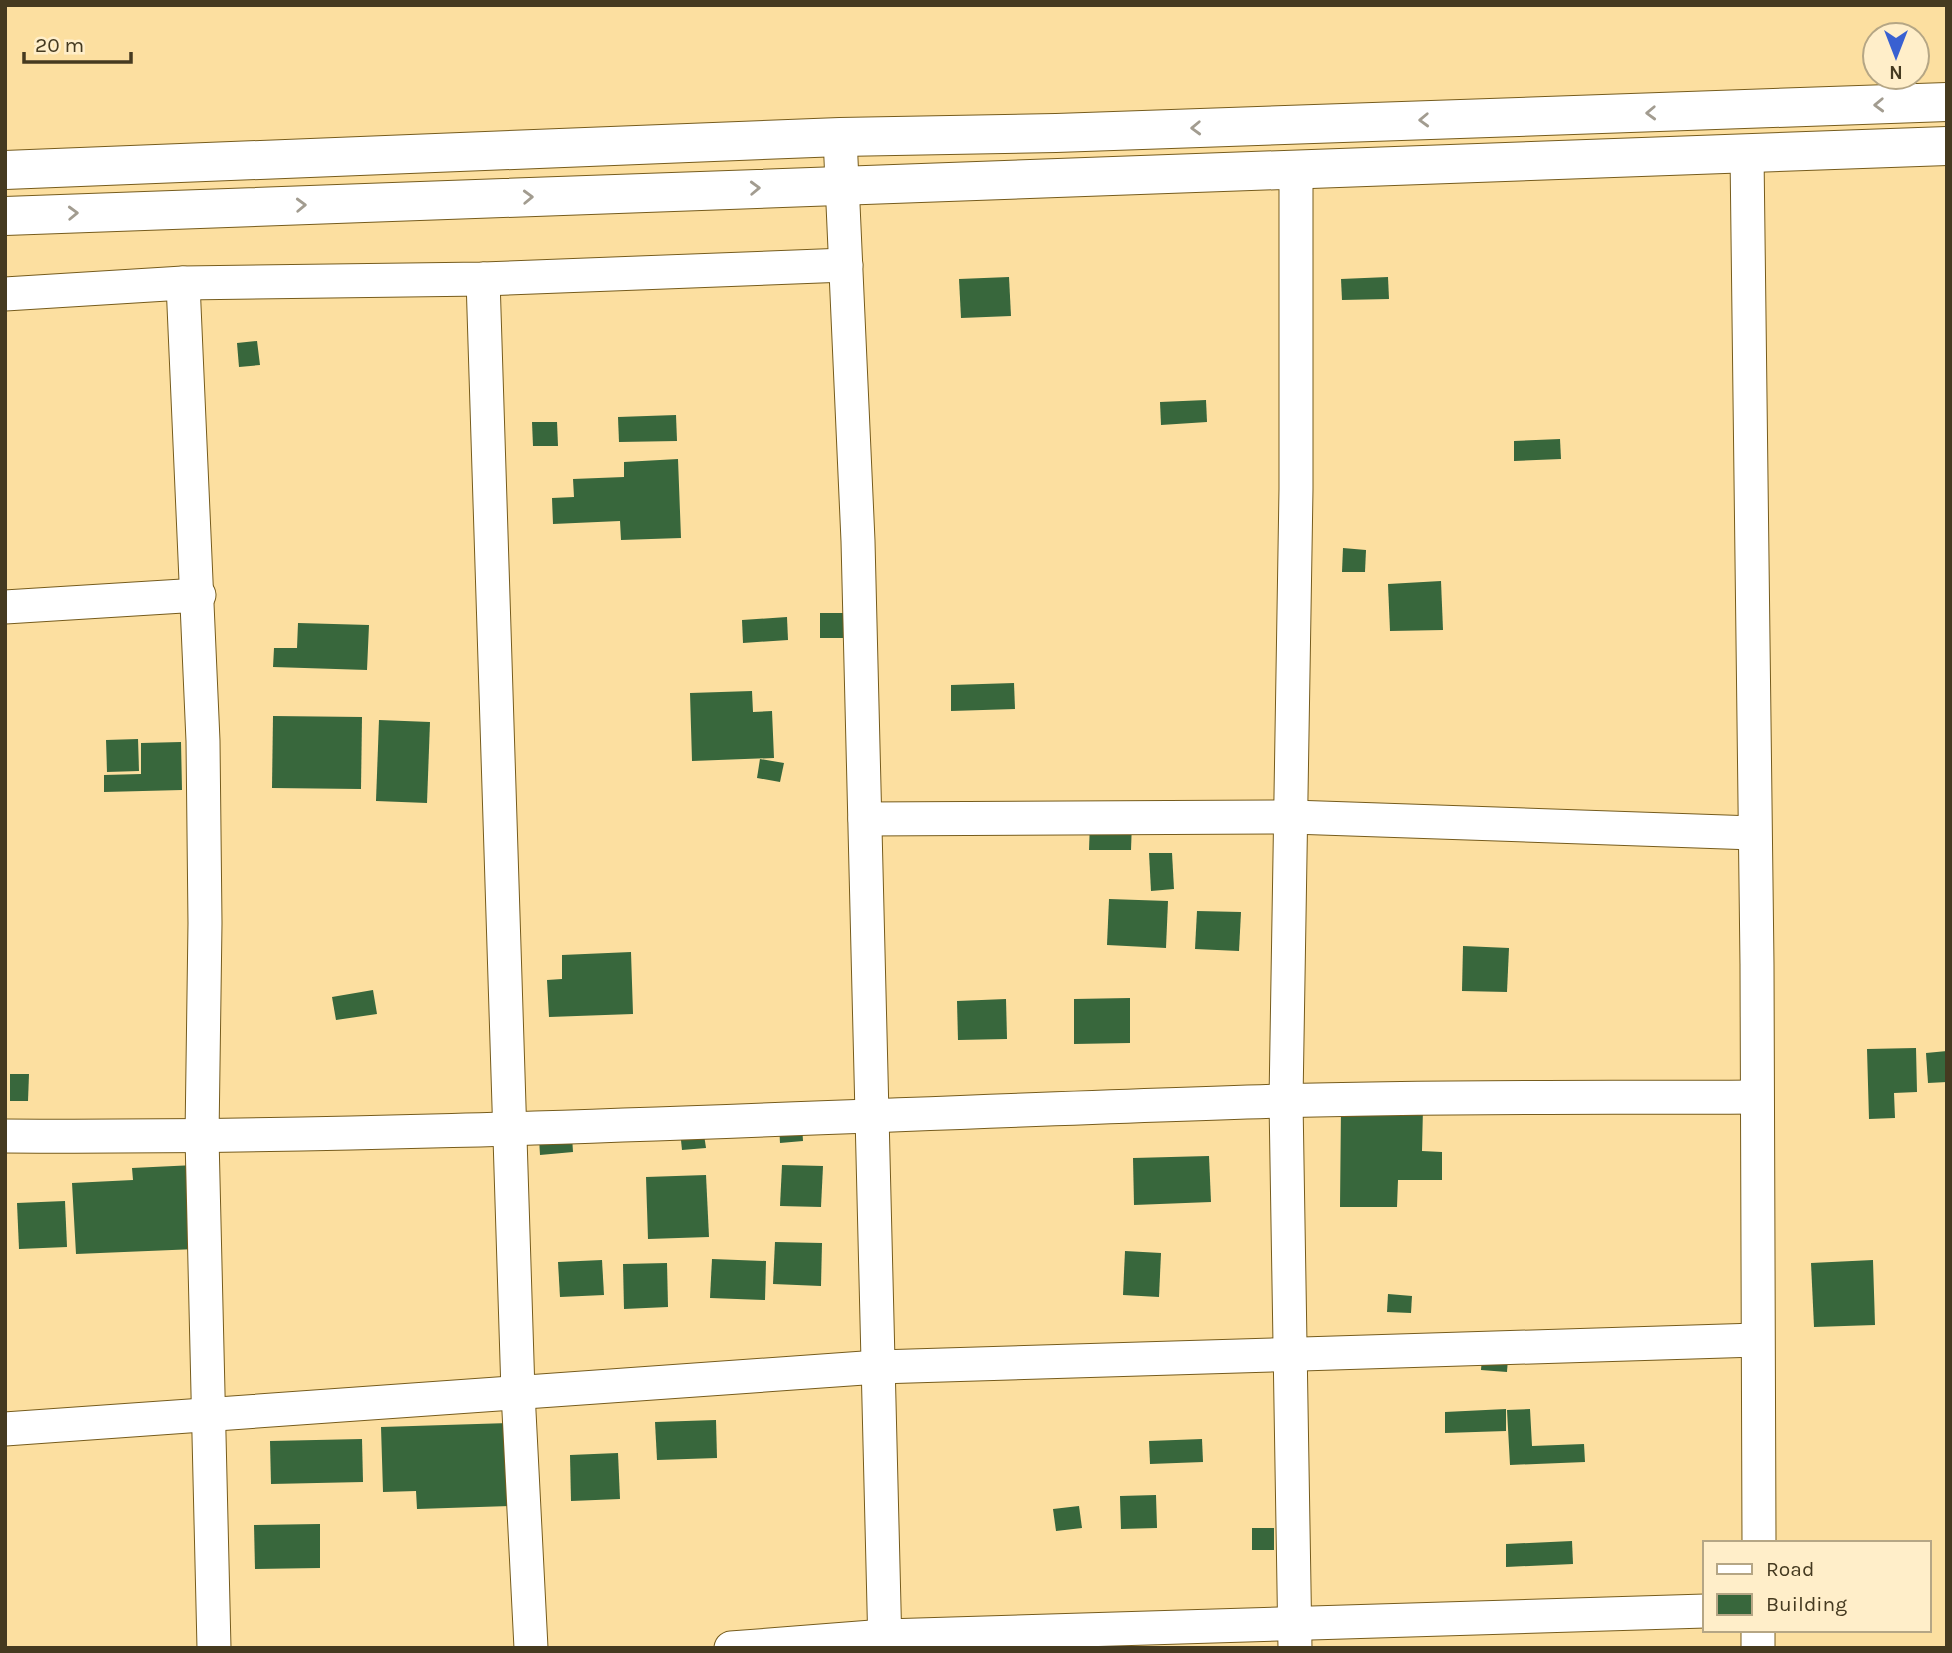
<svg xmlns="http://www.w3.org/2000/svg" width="1952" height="1653" font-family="Karla,sans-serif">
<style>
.building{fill:#38673c}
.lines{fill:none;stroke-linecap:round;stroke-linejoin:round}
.minor-casing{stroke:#765c1d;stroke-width:35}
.trunk-casing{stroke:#765c1d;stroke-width:40}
.minor{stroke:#fff;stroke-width:33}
.trunk{stroke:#fff;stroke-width:38}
.oneway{stroke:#a29c90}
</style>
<rect width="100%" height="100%" fill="#fcdfa0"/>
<!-- building -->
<g class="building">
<polygon points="1009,277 1011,316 961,318 959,279"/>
<polygon points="1388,277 1389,299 1342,300 1341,279"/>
<polygon points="257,341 260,365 239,367 237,343"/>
<polygon points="1206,400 1207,422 1161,425 1160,402"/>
<polygon points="676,415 677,441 619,442 618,417"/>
<polygon points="532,422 557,422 558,446 533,446"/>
<polygon points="1560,439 1561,459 1514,461 1514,441"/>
<polygon points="678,459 681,538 621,540 620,521 553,524 552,498 574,497 573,479 624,477 624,462"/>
<polygon points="1343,548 1366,550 1365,572 1342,572"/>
<polygon points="1441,581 1443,630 1390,631 1388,584"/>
<polygon points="820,613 846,613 845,638 820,638"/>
<polygon points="787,617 788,640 743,643 742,620"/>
<polygon points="298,623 369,625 367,670 273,667 274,648 297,648"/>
<polygon points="1014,683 1015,709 951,711 951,685"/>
<polygon points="752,691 753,712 772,711 774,758 692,761 690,693"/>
<polygon points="273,716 362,717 361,789 272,788"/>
<polygon points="379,720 430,722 427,803 376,801"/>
<polygon points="138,739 139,771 107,772 106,740"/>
<polygon points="181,742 182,790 104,792 104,775 141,774 141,743"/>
<polygon points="760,759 784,763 780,782 757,778"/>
<polygon points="1090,821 1132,822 1131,850 1089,850"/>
<polygon points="1149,853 1172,853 1174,889 1151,891"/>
<polygon points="1109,899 1168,901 1166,948 1107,945"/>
<polygon points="1197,911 1241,912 1239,951 1195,949"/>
<polygon points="1463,946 1509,948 1507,992 1462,991"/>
<polygon points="631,952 633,1014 549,1017 547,980 562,979 562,955"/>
<polygon points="373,990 377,1014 336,1020 332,997"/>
<polygon points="1130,998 1130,1043 1074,1044 1074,999"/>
<polygon points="1006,999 1007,1039 958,1040 957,1001"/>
<polygon points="1916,1048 1917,1092 1894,1093 1895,1118 1869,1119 1867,1049"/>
<polygon points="1947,1051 1947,1082 1928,1083 1926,1053"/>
<polygon points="10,1074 29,1074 28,1101 10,1101"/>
<polygon points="1341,1107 1423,1108 1422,1151 1442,1152 1442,1180 1398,1180 1397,1207 1340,1207"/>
<polygon points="802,1124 803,1141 780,1143 779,1125"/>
<polygon points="703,1128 706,1148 682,1150 680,1131"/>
<polygon points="572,1135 573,1152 540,1155 539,1138"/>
<polygon points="1209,1156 1211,1202 1134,1205 1133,1158"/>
<polygon points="195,1165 196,1249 76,1254 72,1183 133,1180 132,1168"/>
<polygon points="782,1165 823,1166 821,1207 780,1206"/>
<polygon points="706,1175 709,1237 648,1239 646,1177"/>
<polygon points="65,1201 67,1247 19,1249 17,1203"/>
<polygon points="775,1242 822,1243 821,1286 773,1284"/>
<polygon points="1125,1251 1161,1253 1159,1297 1123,1295"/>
<polygon points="712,1259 766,1261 765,1300 710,1298"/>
<polygon points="602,1260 604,1295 560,1297 558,1262"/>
<polygon points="1873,1260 1875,1325 1814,1327 1811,1263"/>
<polygon points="667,1263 668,1307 624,1309 623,1264"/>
<polygon points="1388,1294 1412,1296 1411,1313 1387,1312"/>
<polygon points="1482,1357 1508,1358 1507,1372 1481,1370"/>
<polygon points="1506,1409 1506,1431 1445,1433 1445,1412"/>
<polygon points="1530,1409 1532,1446 1584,1444 1585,1462 1510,1465 1507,1410"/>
<polygon points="716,1420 717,1458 657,1460 655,1422"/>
<polygon points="509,1423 512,1506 417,1509 416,1491 383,1492 381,1427"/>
<polygon points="362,1439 363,1482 271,1484 270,1441"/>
<polygon points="1202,1439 1203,1462 1150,1464 1149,1441"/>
<polygon points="618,1453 620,1499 571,1501 570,1455"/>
<polygon points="1156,1495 1157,1528 1121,1529 1120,1496"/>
<polygon points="1079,1506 1082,1528 1056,1531 1053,1509"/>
<polygon points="320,1524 320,1568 255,1569 254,1525"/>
<rect x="1252" y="1528" width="22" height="22"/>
<polygon points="1572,1541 1573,1564 1506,1567 1506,1544"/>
</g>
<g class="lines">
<!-- minor casing -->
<g class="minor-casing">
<g id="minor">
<polyline points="840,137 858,541 885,1648"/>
<polyline points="1747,154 1757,964 1759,1543"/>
<polyline points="483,279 518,1392 531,1648"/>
<polyline points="183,283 203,741 205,923 202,1137 214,1648"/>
<polyline points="5,294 183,283 483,279 846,265"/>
<polyline points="5,607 199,595"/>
<polyline points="865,819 1292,817 1754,833"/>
<path d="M5 1136C431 1139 856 1114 1281 1101 1439 1096 1598 1098 1756 1097"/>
<polyline points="5,1429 878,1367 1757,1340"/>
<polyline points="731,1648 885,1636 1705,1611"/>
<polyline points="1295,1648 1286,1101 1296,489 1296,170"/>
<polyline points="1758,1648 1758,1630"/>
</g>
</g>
<!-- trunk casing -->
<g class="trunk-casing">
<g id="trunk">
<polyline points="5,170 840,137 1056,133 1947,102"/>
<polyline points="5,216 1947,146"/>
</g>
</g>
<!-- minor -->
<use href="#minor" class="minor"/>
<!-- trunk -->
<use href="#trunk" class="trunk"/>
</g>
<!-- one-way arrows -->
<defs><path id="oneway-chevron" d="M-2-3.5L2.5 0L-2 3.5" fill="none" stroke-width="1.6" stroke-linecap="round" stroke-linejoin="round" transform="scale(1.75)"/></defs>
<g class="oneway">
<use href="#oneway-chevron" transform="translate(1879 105) rotate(178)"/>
<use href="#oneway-chevron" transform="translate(1651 113) rotate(178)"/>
<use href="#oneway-chevron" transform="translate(1424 120) rotate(178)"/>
<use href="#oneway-chevron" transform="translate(1196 128) rotate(178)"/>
<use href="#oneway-chevron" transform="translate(755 188) rotate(-2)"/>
<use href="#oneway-chevron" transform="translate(528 197) rotate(-2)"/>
<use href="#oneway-chevron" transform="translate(301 205) rotate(-2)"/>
<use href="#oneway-chevron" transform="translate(73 213) rotate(-2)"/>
</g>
<!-- border -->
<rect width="1952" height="1653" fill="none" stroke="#453a20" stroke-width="14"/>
<!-- legend -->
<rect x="1703" y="1541" width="228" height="91" fill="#ffeec9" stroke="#b5a685" stroke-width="2"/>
<rect x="1717" y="1564" width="35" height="10" fill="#ffffff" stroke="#b5a685" stroke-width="2"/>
<text x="1766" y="1576" font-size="21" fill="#453a20">Road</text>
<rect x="1717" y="1594" width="35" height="21" fill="#38673c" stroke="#b5a685" stroke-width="2"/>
<text x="1766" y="1611" font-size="21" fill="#453a20">Building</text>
<!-- north arrow -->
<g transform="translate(1896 56) rotate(180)"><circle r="33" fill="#ffeec9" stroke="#b5a685" stroke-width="2"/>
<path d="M0-5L12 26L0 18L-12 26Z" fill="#3960d1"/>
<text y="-10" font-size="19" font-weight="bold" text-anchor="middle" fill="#453a20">N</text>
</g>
<!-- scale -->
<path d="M24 52v10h107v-10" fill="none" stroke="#453a20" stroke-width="3.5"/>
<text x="35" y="52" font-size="21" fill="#453a20" stroke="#ffeec9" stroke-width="5" paint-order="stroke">20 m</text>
</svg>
